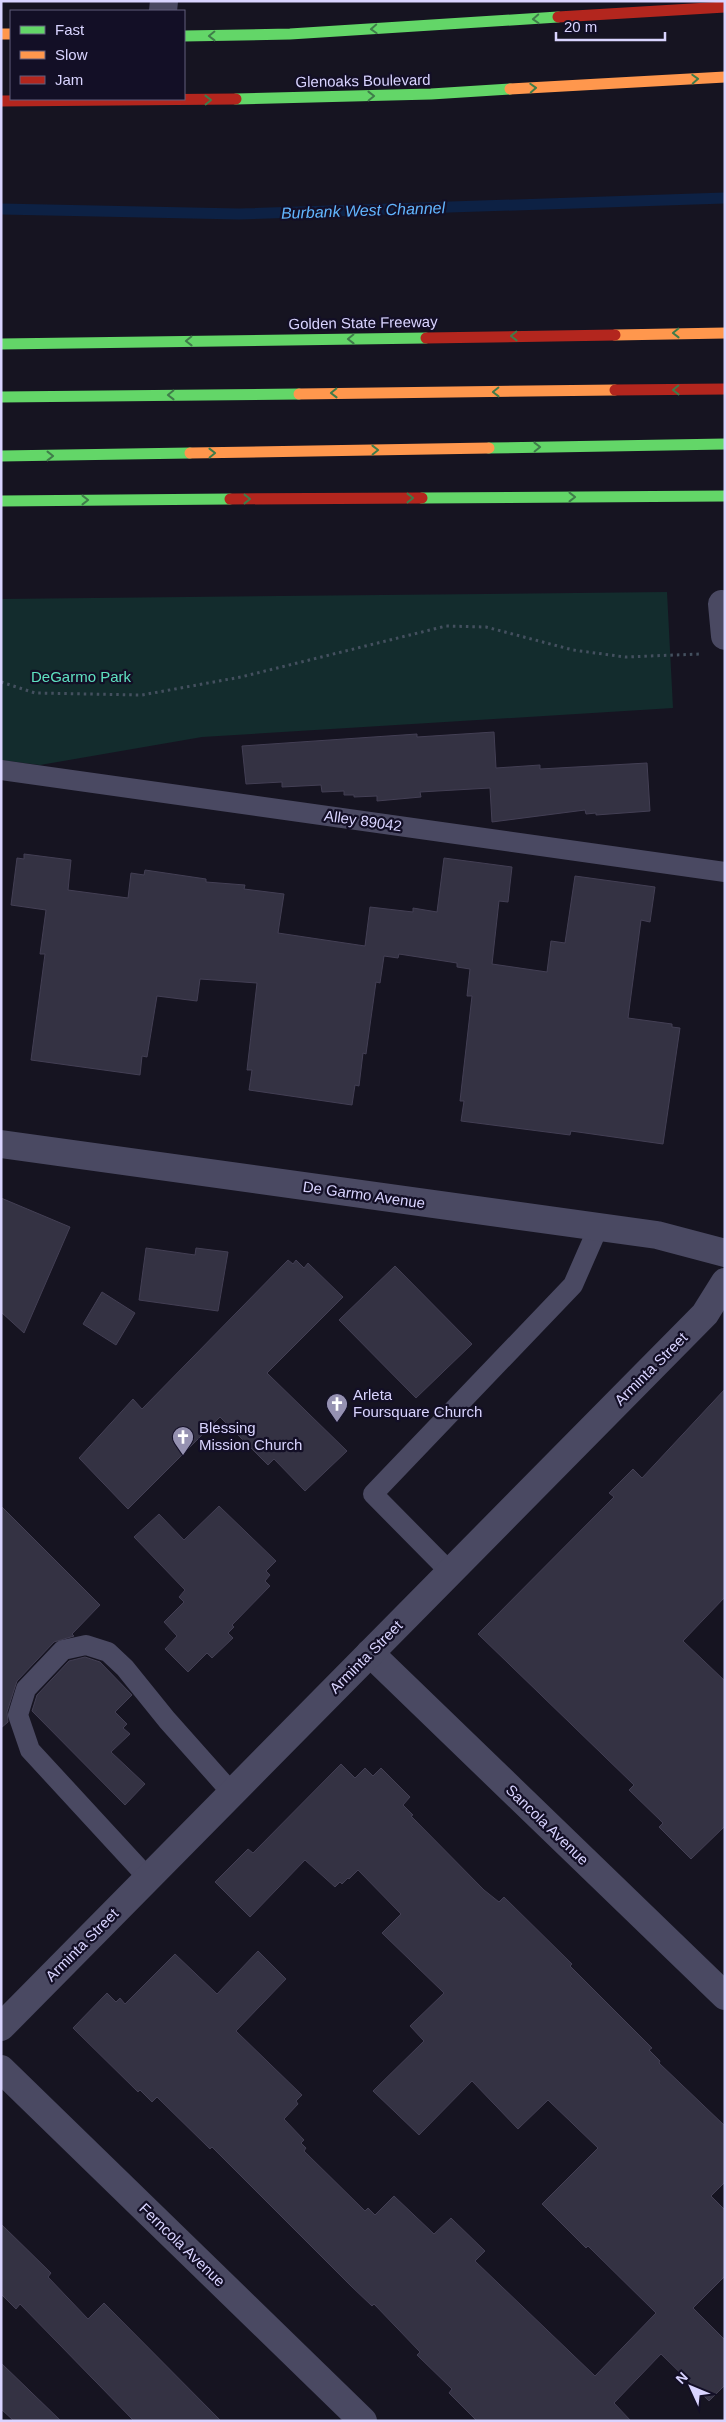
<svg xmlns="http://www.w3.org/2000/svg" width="726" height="2422" font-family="Arial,sans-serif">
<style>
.green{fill:#132c2d}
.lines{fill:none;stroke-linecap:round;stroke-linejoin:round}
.stream{stroke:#0d2144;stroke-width:11}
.building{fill:#343243;stroke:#433f54}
.path{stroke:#44505f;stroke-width:3;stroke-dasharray:2.5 4;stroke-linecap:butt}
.lane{stroke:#4a4962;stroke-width:20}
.street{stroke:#4a4962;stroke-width:28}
.fast{stroke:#63d668;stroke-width:11}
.slow{stroke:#ff974d;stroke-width:11}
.jam{stroke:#b3261e;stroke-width:11}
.oneway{stroke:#3f7c4a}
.labels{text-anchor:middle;stroke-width:4.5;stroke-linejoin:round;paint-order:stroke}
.street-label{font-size:15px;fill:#d9d4ff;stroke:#130f26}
.park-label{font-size:15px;fill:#5fe0c0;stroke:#130f26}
.poi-label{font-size:15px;fill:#d9d4ff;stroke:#130f26;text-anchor:start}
.water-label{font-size:16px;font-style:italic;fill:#62b6ff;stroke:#130f26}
</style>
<rect width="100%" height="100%" fill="#161421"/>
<!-- green -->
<polygon class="green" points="667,592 673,708 202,737 40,765 1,760 1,599"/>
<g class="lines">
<!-- stream -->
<polyline class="stream" points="1,209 239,214 725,198"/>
</g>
<!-- building -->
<g class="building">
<polygon points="494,732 496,768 540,765 540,769 647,763 650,811 596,815 596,813 586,814 585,810 492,822 490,788 420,792 421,797 377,801 377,796 354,797 354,795 344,795 344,791 322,792 321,785 282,787 282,782 246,784 242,746 417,734 417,737"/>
<polygon points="24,854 71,860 68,890 128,898 131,873 144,875 145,870 206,879 206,882 245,885 244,889 284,894 278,933 365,946 370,907 413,912 413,908 437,912 444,858 512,867 508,902 499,901 492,964 547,972 551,941 565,943 575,876 655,887 650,922 641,920 628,1018 672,1024 672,1027 680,1028 663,1144 571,1131 570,1135 461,1121 464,1101 460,1101 472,996 467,996 470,969 457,967 457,963 399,954 398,958 384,956 380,983 376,982 366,1054 363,1053 359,1086 355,1085 352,1105 249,1090 252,1070 247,1070 257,983 200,979 197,1001 157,996 147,1057 142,1056 140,1075 31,1060 45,954 40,954 46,910 11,905 17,858 24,859"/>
<polygon points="1,1198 70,1227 24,1333 1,1312"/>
<polygon points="146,1248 195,1255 196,1248 228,1252 218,1311 139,1300"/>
<polygon points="288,1260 293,1264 296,1260 304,1268 308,1263 343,1297 267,1373 347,1451 305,1491 274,1459 268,1465 220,1417 128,1509 79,1458 133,1399 142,1409"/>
<polygon points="395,1266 472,1344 416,1398 339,1320"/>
<polygon points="102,1292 135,1313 116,1345 83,1324"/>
<polygon points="725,1389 725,1597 683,1641 725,1681 725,1826 691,1859 659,1827 663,1823 629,1790 634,1785 478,1634 614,1497 609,1493 633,1469 642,1478"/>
<polygon points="1,1506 100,1605 72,1634 74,1636 54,1642 17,1681 7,1712 8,1722 1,1728"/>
<polygon points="219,1506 276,1561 266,1571 270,1575 265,1581 270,1586 232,1625 234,1627 228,1633 233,1638 212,1658 207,1653 188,1672 165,1649 177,1636 164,1622 184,1602 179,1597 185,1590 134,1537 159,1514 184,1540"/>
<polygon points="85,1657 100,1662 132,1695 115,1712 127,1724 123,1728 130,1734 111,1752 145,1784 125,1805 32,1711 37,1695 69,1661"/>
<polygon points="341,1764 355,1778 365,1768 373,1776 381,1768 410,1797 403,1805 413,1815 411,1816 484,1890 499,1902 504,1897 572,1964 570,1966 652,2048 649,2050 660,2061 659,2063 725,2126 725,2182 711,2196 725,2210 725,2276 693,2308 725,2340 725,2385 709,2401 661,2354 614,2403 631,2421 477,2421 449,2393 452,2389 417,2355 420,2352 374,2304 372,2306 351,2286 212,2147 210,2149 157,2097 152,2102 140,2090 138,2092 73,2028 107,1993 116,2002 120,1998 125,2004 175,1954 217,1994 258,1951 286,1979 236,2031 302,2095 296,2101 298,2104 284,2119 304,2140 301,2143 306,2148 304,2151 365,2211 368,2208 375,2215 394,2196 434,2234 451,2218 485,2251 475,2261 595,2376 656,2313 588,2246 586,2248 542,2204 598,2148 548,2100 518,2129 472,2081 419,2135 373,2091 424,2041 410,2026 444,1993 382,1933 401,1914 358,1870 349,1879 348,1878 342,1884 340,1882 335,1887 305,1860 250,1917 215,1882 248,1849 253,1853"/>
<polygon points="1,2224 51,2273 48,2277 88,2319 104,2303 221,2421 134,2421 20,2304 16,2309 1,2294"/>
<polygon points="1,2363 61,2421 14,2421 1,2409"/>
</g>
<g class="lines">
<!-- path -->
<polyline class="path" points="1,682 35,693 142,695 241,677 446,626 486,627 573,650 625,657 700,654"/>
<!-- lane -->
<g class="lane">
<polyline points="1,770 725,872"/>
<polyline points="450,1572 373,1494 573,1285 598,1228"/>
<polyline points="148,1878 30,1750 18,1715 26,1689 63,1650 86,1645 108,1652 125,1668 167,1720 232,1793"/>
</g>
<!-- street -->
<g class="street">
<polyline points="163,11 164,1"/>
<polyline points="722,604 725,636"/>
<polyline points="1,1144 657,1235 725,1253"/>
<polyline points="370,1653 725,1996"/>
<polyline points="1,2027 705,1314 725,1282"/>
<polyline points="1,2069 363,2421"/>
</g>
<!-- fast -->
<g class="fast">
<polyline points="184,36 290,34 558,17"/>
<polyline points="236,99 431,94 510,89"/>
<polyline points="1,344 426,338"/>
<polyline points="1,397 299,394"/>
<polyline points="489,448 725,444"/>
<polyline points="1,456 190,453"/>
<polyline points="422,498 725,496"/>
<polyline points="1,501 230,499"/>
</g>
<!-- slow -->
<g class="slow">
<polyline points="1,34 11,34"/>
<polyline points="510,89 725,77"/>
<polyline points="615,335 725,333"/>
<polyline points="299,394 615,390"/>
<polyline points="190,453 489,448"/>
</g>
<!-- jam -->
<g class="jam">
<polyline points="558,17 725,7"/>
<polyline points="1,101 236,99"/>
<polyline points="426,338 615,335"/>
<polyline points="615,390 725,389"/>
<polyline points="230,499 422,498"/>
</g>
</g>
<!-- one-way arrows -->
<defs><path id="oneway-chevron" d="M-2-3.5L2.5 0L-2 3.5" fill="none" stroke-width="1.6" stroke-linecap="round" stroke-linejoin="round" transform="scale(1.25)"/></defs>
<g class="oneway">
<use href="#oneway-chevron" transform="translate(536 19) rotate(177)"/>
<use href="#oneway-chevron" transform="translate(374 29) rotate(177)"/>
<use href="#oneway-chevron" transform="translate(212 36) rotate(179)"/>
<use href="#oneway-chevron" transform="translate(695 79) rotate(-3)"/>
<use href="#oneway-chevron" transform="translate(533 88) rotate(-3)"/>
<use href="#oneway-chevron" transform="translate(371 96) rotate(-1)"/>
<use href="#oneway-chevron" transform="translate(208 100) rotate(-1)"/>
<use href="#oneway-chevron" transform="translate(676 333) rotate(179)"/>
<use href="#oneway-chevron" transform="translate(514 336) rotate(179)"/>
<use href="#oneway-chevron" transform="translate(351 339) rotate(179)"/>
<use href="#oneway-chevron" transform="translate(189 341) rotate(179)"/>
<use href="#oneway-chevron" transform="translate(676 390) rotate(179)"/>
<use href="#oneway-chevron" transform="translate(496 392) rotate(179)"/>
<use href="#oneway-chevron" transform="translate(334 393) rotate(179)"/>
<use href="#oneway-chevron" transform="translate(171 395) rotate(179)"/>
<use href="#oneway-chevron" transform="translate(537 447) rotate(-1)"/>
<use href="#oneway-chevron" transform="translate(375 450) rotate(-1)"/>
<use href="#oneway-chevron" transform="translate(212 453) rotate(-1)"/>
<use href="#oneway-chevron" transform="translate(50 456)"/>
<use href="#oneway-chevron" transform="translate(572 497)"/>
<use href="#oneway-chevron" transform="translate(410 498)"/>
<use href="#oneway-chevron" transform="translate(247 499)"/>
<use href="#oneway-chevron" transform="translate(85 500)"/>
</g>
<!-- icons -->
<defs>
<g id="church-pin" transform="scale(1.125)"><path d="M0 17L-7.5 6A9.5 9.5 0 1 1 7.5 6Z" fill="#9591b1" stroke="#130f26"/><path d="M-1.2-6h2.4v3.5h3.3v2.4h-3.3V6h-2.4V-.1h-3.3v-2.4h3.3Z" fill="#fff"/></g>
</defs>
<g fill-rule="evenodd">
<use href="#church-pin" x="337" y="1404"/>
<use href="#church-pin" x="183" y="1437"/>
</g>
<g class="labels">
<!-- street labels -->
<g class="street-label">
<text transform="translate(363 81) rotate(-1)" y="5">Glenoaks Boulevard</text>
<text transform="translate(363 323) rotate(-1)" y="5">Golden State Freeway</text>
<text transform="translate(363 821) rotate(8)" y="5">Alley 89042</text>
<text transform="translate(364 1195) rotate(8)" y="5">De Garmo Avenue</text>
<text transform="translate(651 1369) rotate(-45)" y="5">Arminta Street</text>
<text transform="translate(366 1657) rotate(-45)" y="5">Arminta Street</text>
<text transform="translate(547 1825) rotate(44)" y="5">Sancola Avenue</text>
<text transform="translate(82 1945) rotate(-45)" y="5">Arminta Street</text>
<text transform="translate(182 2245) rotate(44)" y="5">Ferncola Avenue</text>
</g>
<!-- park labels -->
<g class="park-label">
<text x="81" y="682">DeGarmo Park</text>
</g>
<!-- poi labels -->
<g class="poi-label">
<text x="353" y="1400">Arleta<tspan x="353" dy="17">Foursquare Church</tspan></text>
<text x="199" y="1433">Blessing<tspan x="199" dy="17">Mission Church</tspan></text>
</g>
<!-- water labels -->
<g class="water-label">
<text transform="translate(363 210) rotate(-2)" y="6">Burbank West Channel</text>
</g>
</g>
<!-- border -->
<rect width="726" height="2422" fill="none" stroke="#d9d4ff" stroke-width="5"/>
<!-- legend -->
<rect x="10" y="10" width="175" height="90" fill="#130f26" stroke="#625e7d"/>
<rect x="20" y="26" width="25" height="8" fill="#63d668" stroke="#625e7d"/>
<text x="55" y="35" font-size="15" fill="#d9d4ff">Fast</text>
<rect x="20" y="51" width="25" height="8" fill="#ff974d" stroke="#625e7d"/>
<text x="55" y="60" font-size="15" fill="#d9d4ff">Slow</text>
<rect x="20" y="76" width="25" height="8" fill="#b3261e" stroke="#625e7d"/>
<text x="55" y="85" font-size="15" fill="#d9d4ff">Jam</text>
<!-- north arrow -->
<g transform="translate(691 2387) rotate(314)" stroke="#130f26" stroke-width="4" paint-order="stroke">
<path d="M0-4L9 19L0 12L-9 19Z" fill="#d9d4ff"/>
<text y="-8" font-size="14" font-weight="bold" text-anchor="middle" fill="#d9d4ff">N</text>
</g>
<!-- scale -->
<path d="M556 32v8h109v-8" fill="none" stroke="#d9d4ff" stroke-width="2.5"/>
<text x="564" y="32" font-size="15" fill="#d9d4ff" stroke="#130f26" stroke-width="4" paint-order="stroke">20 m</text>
</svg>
